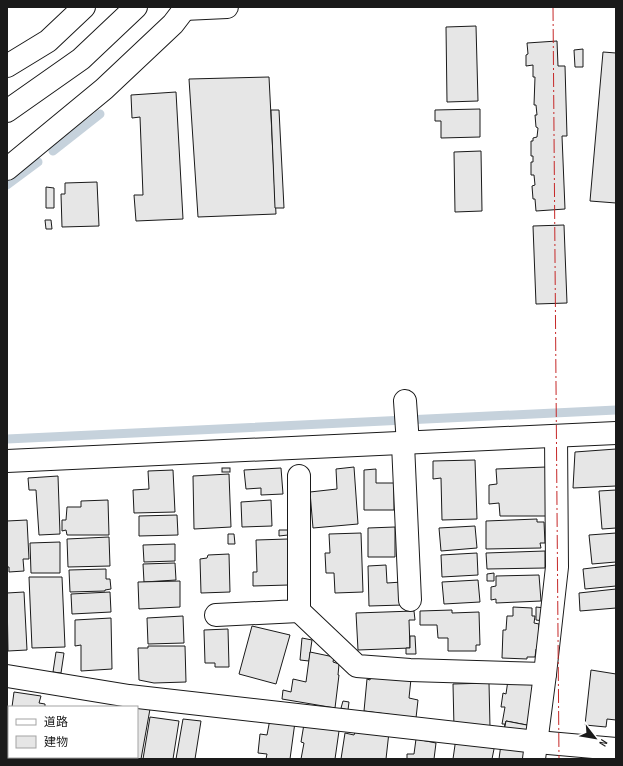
<svg xmlns="http://www.w3.org/2000/svg" width="623" height="766" font-family="'Sofia Sans Condensed','Noto Sans JP',sans-serif">
<style>
.lines{fill:none;stroke-linecap:round;stroke-linejoin:round}
.stream{stroke:#c6d2dc;stroke-width:9}
.building{fill:#e6e6e6;stroke:#1a1a1a}
.minor-casing{stroke:#1a1a1a;stroke-width:24}
.highway-casing{stroke:#1a1a1a;stroke-width:24}
.minor{stroke:#fff;stroke-width:22}
.highway{stroke:#fff;stroke-width:22}
.power{stroke:#c62828;stroke-width:1;stroke-dasharray:14 3 2 3;stroke-linecap:butt}
</style>
<rect width="100%" height="100%" fill="#fff"/>
<g class="lines">
<!-- stream -->
<g class="stream">
<polyline points="53,151 100,114"/>
<polyline points="7,185 38,162"/>
<polyline points="7,439 616,410"/>
</g>
</g>
<!-- building -->
<g class="building">
<polygon points="476,26 478,101 447,102 446,27"/>
<polygon points="557,41 558,66 565,66 567,136 562,136 565,209 536,211 535,199 533,199 532,186 535,185 534,175 531,175 531,162 533,162 533,156 531,156 531,141 533,141 533,138 537,137 538,128 536,127 535,115 537,115 536,105 534,105 535,77 533,77 533,65 526,66 526,55 528,54 527,43"/>
<polygon points="583,49 583,67 575,67 574,50"/>
<polygon points="603,52 616,53 616,203 590,201"/>
<polygon points="269,77 276,214 198,217 189,79"/>
<polygon points="176,92 183,219 136,221 134,195 143,195 140,117 132,118 131,95"/>
<polygon points="480,109 480,137 441,138 441,121 435,121 435,110"/>
<polygon points="271,110 279,110 284,208 275,208"/>
<polygon points="481,151 482,211 455,212 454,152"/>
<polygon points="97,182 99,226 62,227 61,194 65,194 65,183"/>
<polygon points="46,187 54,188 54,208 46,208"/>
<polygon points="45,220 51,220 52,229 46,229"/>
<polygon points="564,225 567,303 536,304 533,226"/>
<polygon points="616,449 616,486 573,488 575,452"/>
<polygon points="475,460 477,519 442,520 441,478 433,479 433,461"/>
<polygon points="354,467 358,524 313,528 310,492 337,489 336,469"/>
<polygon points="546,467 547,516 500,516 499,503 489,504 489,485 497,484 496,469"/>
<rect x="222" y="468" width="8" height="4"/>
<polygon points="281,468 283,494 261,495 261,488 246,489 244,470"/>
<polygon points="376,469 376,483 394,483 394,510 364,510 364,470"/>
<polygon points="173,470 175,512 134,513 133,490 149,489 148,471"/>
<polygon points="229,474 231,527 194,529 193,476"/>
<polygon points="58,476 60,534 39,535 36,490 29,490 28,478"/>
<polygon points="616,490 616,528 602,529 599,491"/>
<polygon points="108,500 109,535 67,535 66,530 62,531 62,520 66,520 67,507 81,507 81,501"/>
<polygon points="271,500 272,526 242,527 241,502"/>
<polygon points="177,515 178,535 139,536 139,516"/>
<polygon points="537,519 537,522 544,522 545,543 540,543 541,548 486,549 486,521"/>
<polygon points="27,520 29,559 23,559 24,571 9,572 9,567 7,567 7,521"/>
<polygon points="475,526 477,548 441,551 439,528"/>
<polygon points="395,527 395,557 368,557 368,528"/>
<polygon points="279,530 288,530 288,535 279,536"/>
<polygon points="361,533 363,592 335,593 334,573 326,573 325,553 330,553 329,534"/>
<polygon points="616,533 616,562 592,564 589,535"/>
<polygon points="228,534 234,534 235,544 228,544"/>
<polygon points="109,537 110,566 68,567 67,539"/>
<polygon points="288,539 289,585 253,586 253,572 257,572 256,540"/>
<polygon points="60,542 60,573 31,573 30,543"/>
<polygon points="175,544 175,561 144,562 143,545"/>
<polygon points="545,551 545,568 487,569 486,553"/>
<polygon points="477,553 478,575 442,577 441,555"/>
<polygon points="229,554 230,592 201,593 200,559 207,558 208,555"/>
<polygon points="175,563 176,580 144,582 143,564"/>
<polygon points="386,565 387,583 402,582 403,605 369,606 368,566"/>
<polygon points="616,565 616,586 585,589 583,569"/>
<polygon points="106,569 106,579 110,579 111,589 105,590 105,591 70,592 69,570"/>
<polygon points="494,573 494,581 487,581 487,574"/>
<polygon points="539,575 541,601 496,603 496,599 491,600 491,587 496,586 496,576"/>
<polygon points="29,577 62,577 65,647 32,648"/>
<polygon points="478,580 480,602 444,604 442,582"/>
<polygon points="180,581 180,607 139,609 138,582"/>
<polygon points="616,589 616,608 580,611 579,593"/>
<polygon points="24,592 27,650 8,651 7,593"/>
<polygon points="110,592 111,612 72,614 71,594"/>
<polygon points="513,607 532,608 532,616 535,616 534,623 539,624 538,649 536,649 535,657 527,657 527,659 502,658 503,630 506,630 507,616 513,616"/>
<polygon points="536,607 545,608 544,621 536,620"/>
<polygon points="452,610 452,613 479,612 480,645 476,645 476,651 448,651 448,638 438,638 437,625 420,625 420,611"/>
<polygon points="414,611 415,620 409,620 410,648 358,650 356,613"/>
<polygon points="183,616 184,643 148,644 147,618"/>
<polygon points="111,618 112,669 81,671 81,645 75,646 75,620"/>
<polygon points="252,626 290,635 276,684 239,674"/>
<polygon points="228,629 229,667 215,667 215,663 205,663 204,630"/>
<polygon points="410,636 415,636 416,654 406,654 406,648 410,648"/>
<polygon points="302,638 312,640 309,661 300,660"/>
<polygon points="148,646 185,646 186,682 154,683 139,680 138,648 148,648"/>
<polygon points="56,652 64,653 61,673 53,672"/>
<polygon points="310,652 334,657 333,662 339,664 338,675 339,675 335,708 282,699 283,690 291,692 293,679 306,682"/>
<polygon points="591,670 616,674 616,720 607,719 606,727 585,725"/>
<polygon points="371,675 411,679 409,698 418,700 416,718 364,711 367,679 370,680"/>
<polygon points="508,680 541,685 532,726 506,721 504,731 505,724 502,724 505,707 501,707 503,693 506,694"/>
<polygon points="489,683 490,727 454,728 453,684"/>
<polygon points="14,692 41,696 39,703 45,704 45,707 12,707"/>
<polygon points="343,701 349,702 348,710 341,708"/>
<polygon points="137,707 150,709 141,759 122,758 137,757"/>
<polygon points="150,717 179,721 173,759 143,759"/>
<polygon points="183,719 201,721 195,759 176,759"/>
<polygon points="270,719 295,722 290,759 266,759 267,754 258,753 260,734 267,735"/>
<polygon points="506,721 532,726 531,735 504,731"/>
<polygon points="304,724 340,724 335,759 301,759 304,743 301,742"/>
<polygon points="356,730 389,732 386,759 341,759 345,733 354,735"/>
<polygon points="456,738 495,744 492,759 453,759"/>
<polygon points="416,739 436,743 434,759 407,759 407,754 414,754"/>
<polygon points="501,744 532,748 530,759 499,759"/>
<polygon points="45,757 92,757 100,759 45,759"/>
</g>
<g class="lines">
<!-- minor casing -->
<g class="minor-casing">
<g id="minor">
<polyline points="184,9 227,7"/>
<polyline points="7,169 104,89 173,24 186,7"/>
<polyline points="405,401 408,444"/>
<polyline points="403,444 410,600"/>
<polyline points="7,461 616,433"/>
<polyline points="299,611 357,666 410,670 545,674"/>
<polyline points="216,615 299,611 299,476"/>
<polyline points="7,676 129,696 537,742 616,749"/>
<polyline points="534,759 545,674 557,567 556,436"/>
</g>
</g>
<!-- highway casing -->
<g class="highway-casing">
<g id="highway">
<polyline points="7,66 48,41 84,7"/>
<polyline points="7,111 81,59 136,7"/>
</g>
</g>
<!-- minor -->
<use href="#minor" class="minor"/>
<!-- highway -->
<use href="#highway" class="highway"/>
<!-- power -->
<polyline class="power" points="553,7 559,759"/>
</g>
<!-- border -->
<rect width="623" height="766" fill="none" stroke="#1a1a1a" stroke-width="16"/>
<!-- legend -->
<rect x="8" y="706" width="130" height="52" fill="#ffffff" stroke="#a3a3a3"/>
<rect x="16" y="719" width="20" height="6" fill="#ffffff" stroke="#a3a3a3"/>
<text x="44" y="726" font-size="12" fill="#1a1a1a">道路</text>
<rect x="16" y="736" width="20" height="12" fill="#e6e6e6" stroke="#a3a3a3"/>
<text x="44" y="746" font-size="12" fill="#1a1a1a">建物</text>
<!-- north arrow -->
<g transform="translate(595 738) rotate(121)" stroke="#ffffff" stroke-width="3" paint-order="stroke">
<path d="M0-3L7 15L0 10L-7 15Z" fill="#1a1a1a"/>
<text y="-6" font-size="11" font-weight="bold" text-anchor="middle" fill="#1a1a1a">N</text>
</g>
</svg>
